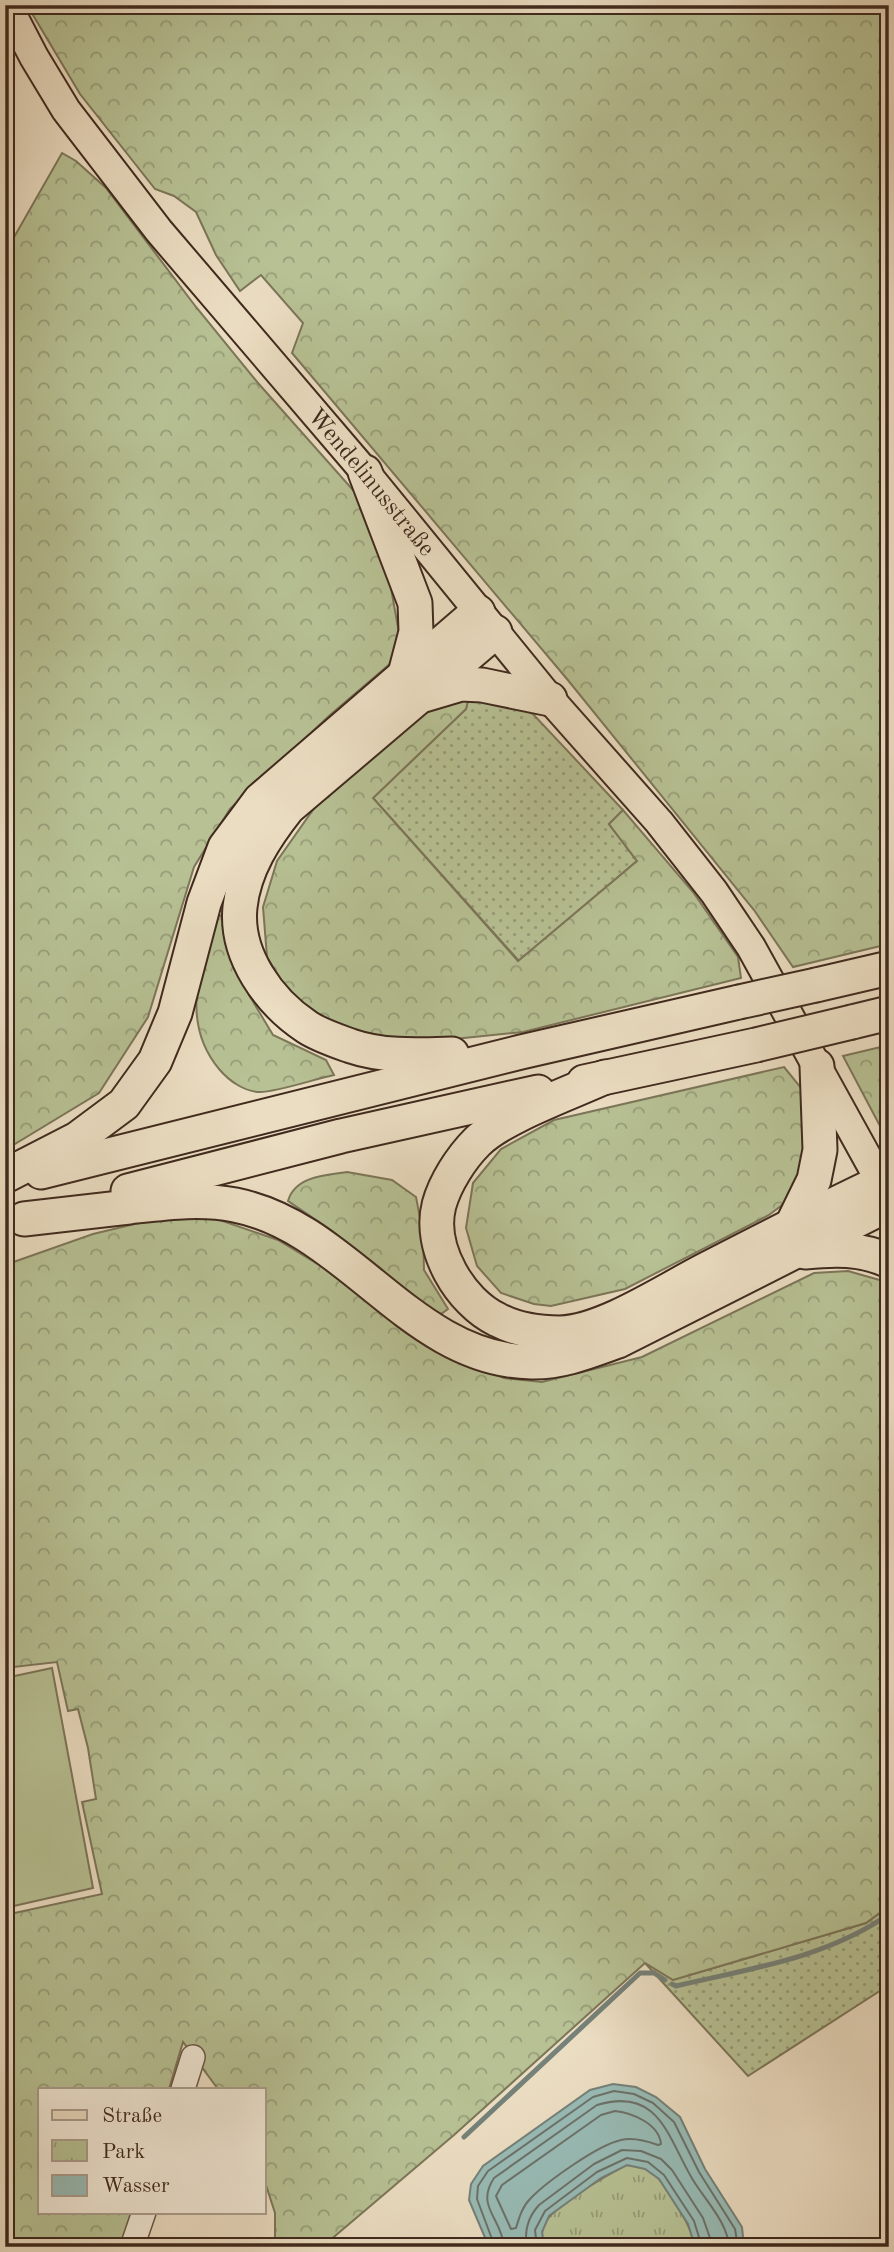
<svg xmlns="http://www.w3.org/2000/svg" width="894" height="2252" font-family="'Old Standard TT',serif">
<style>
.grass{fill:url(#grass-dots);stroke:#7c7659;stroke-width:2}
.forest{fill:url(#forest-crowns);stroke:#7c7659;stroke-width:2}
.park{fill:url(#park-tufts);stroke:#7c7659;stroke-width:2}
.garden{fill:#b7c194;stroke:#7c7659;stroke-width:2}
.water{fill:#98bbb5;stroke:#758179;stroke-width:2}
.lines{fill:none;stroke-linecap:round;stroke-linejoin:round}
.shore{stroke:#6c726a;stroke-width:2}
.stream{stroke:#758179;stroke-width:5}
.minor-casing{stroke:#6b5747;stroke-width:26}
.major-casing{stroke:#402a1e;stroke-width:32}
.highway-casing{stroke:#402a1e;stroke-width:37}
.minor{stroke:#f2e9d7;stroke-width:23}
.major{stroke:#ebddc2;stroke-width:28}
.highway{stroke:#ebddc2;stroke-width:33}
.highway-bridge-casing{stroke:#402a1e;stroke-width:37;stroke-linecap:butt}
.highway-bridge{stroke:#ebddc2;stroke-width:33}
.labels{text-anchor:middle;stroke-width:5;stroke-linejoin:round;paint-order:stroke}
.street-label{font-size:24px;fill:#402a1e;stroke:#f2e9d7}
</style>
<defs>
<pattern id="grass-dots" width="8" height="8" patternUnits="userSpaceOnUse" patternTransform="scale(1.75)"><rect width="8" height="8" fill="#b7c194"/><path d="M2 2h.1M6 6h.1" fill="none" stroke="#969d78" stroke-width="1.8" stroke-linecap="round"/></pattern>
<pattern id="forest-crowns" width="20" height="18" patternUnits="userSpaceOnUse" patternTransform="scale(1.75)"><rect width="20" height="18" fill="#b7c194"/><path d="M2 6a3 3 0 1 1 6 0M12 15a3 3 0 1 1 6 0" fill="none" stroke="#969d78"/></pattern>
<pattern id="park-tufts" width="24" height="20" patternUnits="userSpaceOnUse" patternTransform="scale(1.75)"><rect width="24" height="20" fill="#b7c194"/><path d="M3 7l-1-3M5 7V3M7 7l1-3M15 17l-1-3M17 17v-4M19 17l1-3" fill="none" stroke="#969d78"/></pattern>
</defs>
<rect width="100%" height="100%" fill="#ebddc2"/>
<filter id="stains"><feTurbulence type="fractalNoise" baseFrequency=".00286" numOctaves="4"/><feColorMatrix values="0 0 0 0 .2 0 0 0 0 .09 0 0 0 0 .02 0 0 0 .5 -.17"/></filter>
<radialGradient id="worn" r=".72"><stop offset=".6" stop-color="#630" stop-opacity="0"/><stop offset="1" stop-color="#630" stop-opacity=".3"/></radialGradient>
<!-- grass -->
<g class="grass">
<polygon points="469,696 506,701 533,714 623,810 609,824 637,861 519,961 373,798 466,709"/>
<polygon points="889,1906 889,1985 748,2076 645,1963 673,1980 866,1923"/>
</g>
<!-- forest -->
<g class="forest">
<path d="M27 5H166C176 10 192 10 201 5H889V944L793 967 754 910 567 679 292 353 303 323 261 275 240 291 216 255 196 212 174 196 155 189 80 94Z"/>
<polygon points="62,153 76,161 106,188 196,307 258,383 361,499 386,560 399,633 391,663 330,715 230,809 194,867 148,1017 99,1093 5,1150 5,253"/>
<polygon points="469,696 466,709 373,798 518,961 637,861 609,824 623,810 693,892 738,957 741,978 523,1032 425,1042 370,1038 329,1024 293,1001 267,957 263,907 277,861 315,807 415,717 442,703"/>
<path d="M217 912 227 923 229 951 249 995 273 1035 326 1060 334 1075C315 1079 277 1092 260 1092 245 1092 229 1081 219 1069 179 1021 201 965 217 912Z"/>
<polygon points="889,1045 889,1143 843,1056"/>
<polygon points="784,1067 802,1089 804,1168 790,1199 769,1215 625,1289 551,1306 534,1304 501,1293 477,1266 466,1228 473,1183 501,1149 554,1120"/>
<path d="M347 1172 392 1180 416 1197 423 1233 424 1270 448 1309 441 1314 412 1298 331 1230 288 1201C295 1176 326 1175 347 1172Z"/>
<polygon points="208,1216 278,1240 329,1271 392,1321 443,1352 504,1378 542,1382 642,1357 814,1273 848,1271 883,1281 889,1286 889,1906 866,1923 673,1980 645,1963 454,2135 322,2247 275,2247 275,2213 264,2179 264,2089 218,2089 183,2042 169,2089 40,2089 40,2212 132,2212 122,2247 5,2247 5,1915 102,1894 82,1802 96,1799 88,1748 78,1709 68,1711 57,1662 5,1668 5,1265 93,1234 143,1222"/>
</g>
<!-- park -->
<path class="park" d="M626 2165C636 2166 645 2167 653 2173 666 2184 694 2230 695 2247H544C541 2238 541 2228 547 2220 558 2203 607 2175 626 2165Z"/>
<!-- garden -->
<polygon class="garden" points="52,1668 93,1888 5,1908 5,1678"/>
<!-- water -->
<polygon class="water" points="613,2084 636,2087 656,2097 680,2117 705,2169 742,2227 744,2247 695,2247 688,2224 659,2179 645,2169 627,2165 601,2178 549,2216 542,2232 544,2247 489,2247 469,2200 471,2184 483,2166 590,2090"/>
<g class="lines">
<!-- shore -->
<g class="shore">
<path d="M615 2111C633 2113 659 2124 661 2144L658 2145C647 2141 633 2137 621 2140 598 2145 546 2182 530 2199 522 2207 519 2218 516 2228L511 2229 496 2196 502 2185 601 2115Z"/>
<polyline points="495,2247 477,2199 478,2186 488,2171 593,2097 614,2091 634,2094 653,2103 674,2122 699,2172 735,2229 738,2247"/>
<path d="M504 2247C502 2218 475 2207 494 2178L597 2105C660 2086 668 2139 693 2180 705 2200 728 2223 729 2247"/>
<path d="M527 2247C524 2231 528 2217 539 2205L594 2164 622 2150 641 2151 661 2159 672 2170 703 2218 710 2238V2247"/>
<polyline points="537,2247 535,2230 545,2211 597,2172 627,2158 648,2162 664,2175 694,2221 702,2247"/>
</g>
<!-- stream -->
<g class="stream">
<path d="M672 1984 676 1986C748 1969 827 1958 889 1914"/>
<polyline points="464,2137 640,1973 654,1973 665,1980"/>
</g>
<!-- minor casing -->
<g class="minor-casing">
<g id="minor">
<polyline points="183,2089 193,2057"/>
<polyline points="132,2247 144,2212"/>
</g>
</g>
<!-- major casing -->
<g class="major-casing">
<g id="major">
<path id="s1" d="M7 5 34 57 66 110 159 231 365 472 550 699 659 822 714 892 751 947 889 1197"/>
</g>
</g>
<!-- highway casing -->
<g class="highway-casing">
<g id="highway">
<polyline points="365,472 415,603 416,632 405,674"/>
<polyline points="424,695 461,684 482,685 550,699"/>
<polyline points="816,985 889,968"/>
<polyline points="852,1022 889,1013"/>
<path d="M452 1054C418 1055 383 1057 351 1046 337 1041 319 1035 307 1027 269 1002 235 955 240 907 244 869 265 837 288 808L495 632"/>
<path d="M605 1077C570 1093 502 1117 477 1142 461 1158 445 1183 439 1205 428 1248 460 1302 498 1320 517 1330 539 1333 560 1333 603 1332 666 1290 705 1270 763 1240 822 1210 881 1182"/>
<polyline points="584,1082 756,1045"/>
<polyline points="41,1172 521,1052 739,1002"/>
<polyline points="5,1176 77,1139 124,1104 155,1061 175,1013 204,903 225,847 260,800 478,612"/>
<polyline points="128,1191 341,1136 538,1092"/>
<path d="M24 1219C59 1215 94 1211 129 1207 165 1203 200 1198 235 1205 348 1227 411 1360 531 1362 561 1363 590 1351 618 1341L889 1204"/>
<polyline points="792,1225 814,1180 820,1150 817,1066"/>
<path d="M805 1252C834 1249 861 1248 889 1261"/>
</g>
</g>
<!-- minor -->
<use href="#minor" class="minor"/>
<!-- major -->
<use href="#major" class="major"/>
<!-- highway -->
<use href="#highway" class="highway"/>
<!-- highway-bridge casing -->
<g class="highway-bridge-casing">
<g id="highway-bridge">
<polyline points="739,1002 816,985"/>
<polyline points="756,1045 852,1022"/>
</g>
</g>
<!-- highway-bridge -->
<use href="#highway-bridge" class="highway-bridge"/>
</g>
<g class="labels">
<!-- street labels -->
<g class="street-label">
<text dy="8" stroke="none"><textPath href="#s1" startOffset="602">Wendelinusstraße</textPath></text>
</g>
</g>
<!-- margin -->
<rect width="894" height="2252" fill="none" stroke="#ebddc2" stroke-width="28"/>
<rect x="7" y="7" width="880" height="2238" fill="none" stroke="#402a1e" stroke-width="3.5"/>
<rect x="14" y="14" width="866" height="2224" fill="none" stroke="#402a1e" stroke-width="2"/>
<!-- legend -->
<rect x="38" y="2088" width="228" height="126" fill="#f2e9d7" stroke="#ab9d8d" stroke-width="2"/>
<rect x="52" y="2110" width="35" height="10" fill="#ebddc2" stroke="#ab9d8d" stroke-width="2"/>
<text x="102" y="2122" font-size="21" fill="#402a1e">Straße</text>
<rect x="52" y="2140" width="35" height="21" fill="url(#park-tufts)" stroke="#ab9d8d" stroke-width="2"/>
<text x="102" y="2158" font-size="21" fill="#402a1e">Park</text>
<rect x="52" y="2175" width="35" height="21" fill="#98bbb5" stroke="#ab9d8d" stroke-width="2"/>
<text x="102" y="2192" font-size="21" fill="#402a1e">Wasser</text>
<rect width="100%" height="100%" filter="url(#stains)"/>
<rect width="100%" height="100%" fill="url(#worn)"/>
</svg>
